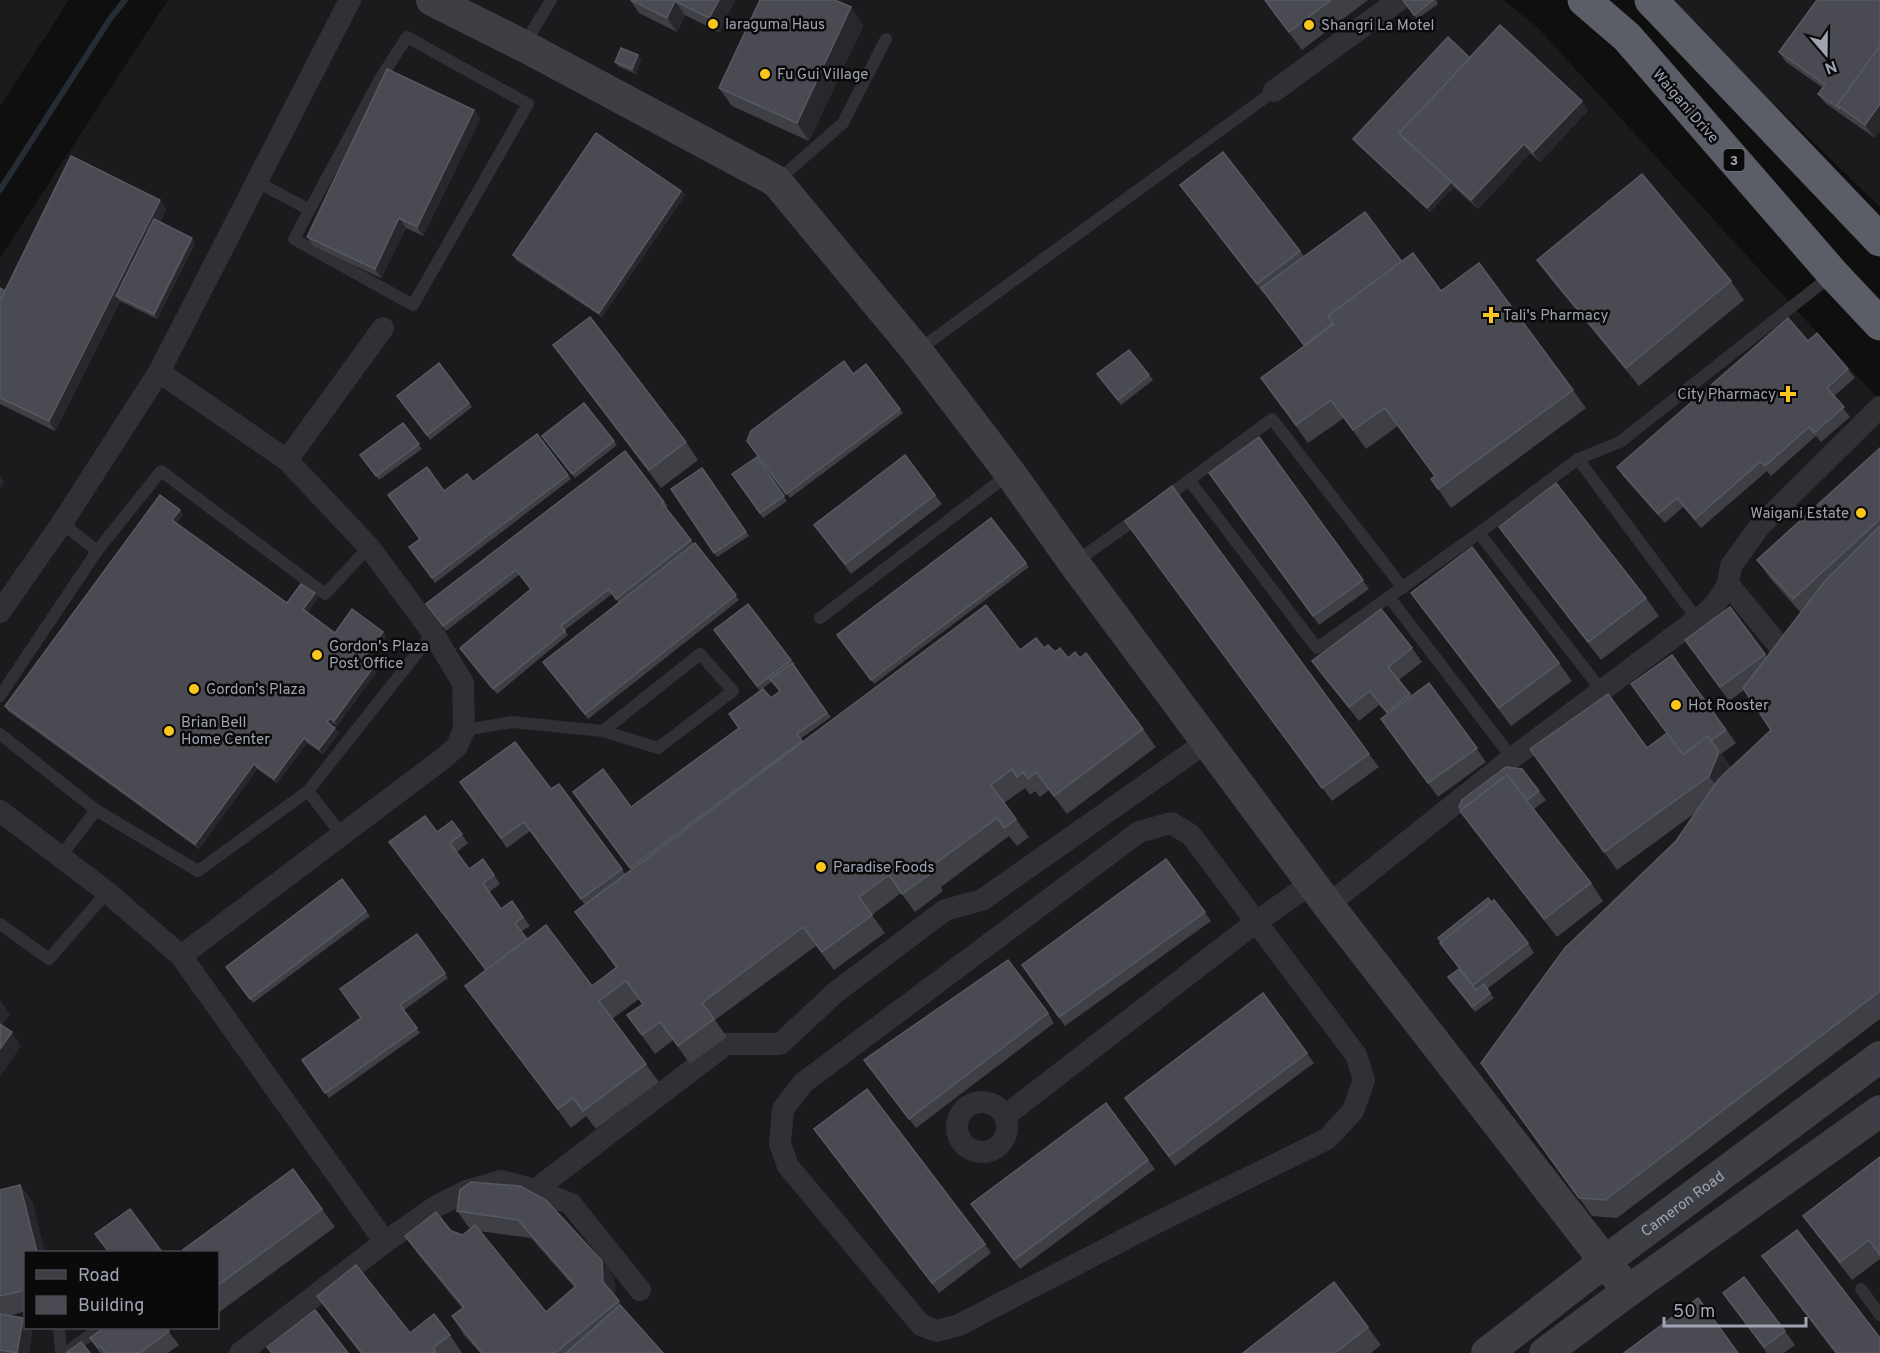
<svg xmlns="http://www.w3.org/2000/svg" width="1880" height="1353" font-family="Overpass,sans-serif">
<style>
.built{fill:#1b1b1d;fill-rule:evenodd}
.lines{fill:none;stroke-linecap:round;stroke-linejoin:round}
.stream{stroke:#252c34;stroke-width:6}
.lane{stroke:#303035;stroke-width:12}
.street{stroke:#303035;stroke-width:22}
.secondary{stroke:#3e3f45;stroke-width:32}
.highway{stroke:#5b5d67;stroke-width:33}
.wall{fill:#3f4046;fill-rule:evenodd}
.shaded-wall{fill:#28282c}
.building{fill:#4a4b52;stroke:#575961;stroke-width:1.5}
.poi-dot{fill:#fac61d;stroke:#0a0a0b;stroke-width:2}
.labels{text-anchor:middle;stroke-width:5;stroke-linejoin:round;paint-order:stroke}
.shield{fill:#0a0a0b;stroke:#727580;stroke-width:1.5}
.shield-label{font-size:14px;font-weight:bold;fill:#9fa3b2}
.poi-label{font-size:15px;fill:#9fa3b2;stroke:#0a0a0b;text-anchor:start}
.street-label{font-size:15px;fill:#9fa3b2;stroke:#0a0a0b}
</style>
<rect width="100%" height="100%" fill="#0f0f10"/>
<!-- built -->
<g class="built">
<polygon points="0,0 69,0 0,106"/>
<path d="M168 0H1503L1537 27 1880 401V1353H0V258ZM26 1252H218V1328H26Z"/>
<polygon points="1667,0 1880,0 1880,207"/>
</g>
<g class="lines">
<!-- stream -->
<polyline class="stream" points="0,190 110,19 125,0"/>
<!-- lane -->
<g class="lane">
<polygon points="407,37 528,104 413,305 294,239 380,79"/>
<polyline points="524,45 551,0"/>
<polyline points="777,181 843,123 886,39"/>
<polyline points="257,182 310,210"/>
<polyline points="917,351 1274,91"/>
<polyline points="1578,459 1697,619"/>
<polyline points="1189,480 1317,648 1479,533 1578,459 1620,442 1832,275"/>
<polyline points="1162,500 1272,419 1403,588"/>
<polyline points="62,523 97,551"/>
<polyline points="1479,533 1602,691"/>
<polyline points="1074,563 1140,516"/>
<polyline points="1389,597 1512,758"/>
<polyline points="820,618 1009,474"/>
<polyline points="0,696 97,551 161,471 325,594 369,547"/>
<polyline points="464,730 513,722 603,731 700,654 733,691 658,748 603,731"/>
<polyline points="0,734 96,810"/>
<polyline points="341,834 308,791 433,633"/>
<polyline points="61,856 96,810 198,871 308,791"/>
<polyline points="0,924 49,959 107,892"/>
<polyline points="1861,1289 1880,1315"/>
<polyline points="59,1328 61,1353"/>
<polyline points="65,1353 100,1328"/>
</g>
<!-- street -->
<g class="street">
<polyline points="1274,91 1399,0"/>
<polyline points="159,372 287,460 369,547 433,633 463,683 464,730 457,746 445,757 181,956"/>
<polyline points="287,460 383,328"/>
<polyline points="0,612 62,523 159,372 350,0"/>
<polyline points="1779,646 1728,584 1731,566 1759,527 1880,407"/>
<polyline points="0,811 107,892 181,956 385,1242"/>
<polygon points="1171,823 1191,835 1356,1055 1364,1080 1353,1111 1327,1139 1154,1224 959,1325 937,1331 921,1325 788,1166 780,1144 783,1109 803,1083 1139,832"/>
<path d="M1328 905 1512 758 1697 619C1712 611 1720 598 1728 584"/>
<circle cx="982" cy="1127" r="25"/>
<polyline points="1005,1116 1256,922 1312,883"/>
<polyline points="535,1190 726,1044 780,1044 836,992 945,910 982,900 1208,741"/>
<polyline points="240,1353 385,1242 435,1207 466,1191 501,1181 535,1190 571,1204 640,1290"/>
</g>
<!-- secondary -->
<g class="secondary">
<polyline points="432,0 524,46 776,181 917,351 1010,473 1074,563 1328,905 1628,1291"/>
<path id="s1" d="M1487 1353 1604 1262 1880 1057"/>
<polyline points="1545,1353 1628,1291 1880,1111"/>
</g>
<!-- highway -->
<g class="highway">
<polyline points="1584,0 1627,37 1833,274 1880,324"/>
<polyline points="1651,0 1880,240"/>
</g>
</g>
<!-- wall -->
<g class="wall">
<polygon points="630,0 735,0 719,32 685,15 677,32 639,13"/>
<polygon points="1264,0 1368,0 1302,50"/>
<polygon points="1402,0 1436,0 1438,4 1417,19"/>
<polygon points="1817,0 1875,138 1825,103 1818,94 1823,88 1786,62 1779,52"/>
<polygon points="851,7 863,26 809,141 732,106 719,88"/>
<polygon points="638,55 641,60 636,74 618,66 615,62"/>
<polygon points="1470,57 1588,110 1540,162 1530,153 1478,209 1454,187 1430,212 1356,143 1353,139"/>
<polygon points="474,110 480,119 423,236 406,228 381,278 313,246 307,237"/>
<polygon points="1180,185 1300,251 1304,256 1402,262 1573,390 1586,408 1451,508 1431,479 1435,476 1398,426 1366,449 1344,418 1308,443 1261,378 1304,346 1264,292 1263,293"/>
<polygon points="681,191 685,195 602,317 516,260 513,255"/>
<polygon points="166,209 160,222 192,238 195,243 157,319 120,301 55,431 0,404 0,288 5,291"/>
<polygon points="1537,260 1731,281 1744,300 1639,386 1550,278"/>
<polygon points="1808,341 1848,369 1855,378 1834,396 1850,417 1821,442 1816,436 1771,476 1767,471 1701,528 1683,507 1665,523 1623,476 1617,467"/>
<polygon points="553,345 686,442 698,460 661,488 566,363"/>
<polygon points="439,363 472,407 430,440 397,396"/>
<polygon points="866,364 903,413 790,498 747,441 853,374"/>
<polygon points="1149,375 1153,380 1121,405 1100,379"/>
<polygon points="584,403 617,445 575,478 542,436"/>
<polygon points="403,423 422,449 379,480 360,455"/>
<polygon points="537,434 571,479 435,583 409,547 420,539 444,491 473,482"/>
<polygon points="1259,437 1369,589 1319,625 1209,473"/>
<polygon points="1880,448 1880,1019 1617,1218 1592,1216 1494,1081 1676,841 1695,813 1617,870 1530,749 1647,748 1667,733 1672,655 1736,743 1721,754 1731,768 1771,730 1744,690 1729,701 1685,640 1730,607 1767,657 1801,613 1770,578 1757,560"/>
<polygon points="757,457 787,501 763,518 732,474"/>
<polygon points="702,468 749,536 717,557 671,489"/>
<polygon points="935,495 942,504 851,574 814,525"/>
<polygon points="664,502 668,506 665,508 694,544 739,600 588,719 547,667 619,603 612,594 565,630 568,635 497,694 463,652 531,590 520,574 446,631 426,604"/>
<polygon points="183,514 177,523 287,603 315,593 318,598 307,613 335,633 386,637 370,658 377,662 380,667 337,726 333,723 331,725 339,733 323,754 307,743 277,783 257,769 199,849 8,711 5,706"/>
<polygon points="991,518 1029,567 874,684 837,635"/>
<polygon points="1499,527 1646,598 1659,616 1601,660 1512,545"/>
<polygon points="1135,535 1369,754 1379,767 1332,801"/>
<polygon points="1411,593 1559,663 1572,681 1511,726"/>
<polygon points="714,630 791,660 795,664 793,665 831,717 800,739 803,742 1020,650 1044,648 1068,658 1080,658 1143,729 1156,747 1067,814 1049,790 1040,797 1035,791 1030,795 1025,788 1004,803 1029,837 1017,846 1009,836 941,887 943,891 915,912 901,893 872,915 885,933 834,970 816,946 715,1020 727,1037 690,1064 673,1040 655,1054 627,1015 642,1004 639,999 612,1019 659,1082 596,1129 586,1116 571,1128 465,986 485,970 437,832 452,821 468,843 457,852 469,869 483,859 500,884 489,892 501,909 512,901 530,926 521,932 527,939 592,986 616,968 575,912 585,905 530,831 507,848 460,782 551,789 559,784 626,875 631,870 573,792 631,807 739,728 771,698 780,691 772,681 760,691"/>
<polygon points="1412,648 1422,662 1399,680 1412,696 1429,683 1486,762 1438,797 1381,719 1387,714 1379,705 1359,721 1322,675 1312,661"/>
<polygon points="1539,791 1546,800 1534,809 1591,883 1603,901 1557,937 1473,829 1460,811"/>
<polygon points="1166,859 1211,921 1065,1026 1022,965"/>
<polygon points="342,879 370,916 253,1003 226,967"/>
<polygon points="417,934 448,978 404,1010 420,1033 329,1098 302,1060 361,1018"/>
<polygon points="1440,943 1528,943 1534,953 1487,989 1494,998 1475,1012 1448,977 1459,969"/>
<polygon points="1263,993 1314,1063 1175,1166 1131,1107"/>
<polygon points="1048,1013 1054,1023 916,1128 864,1060"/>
<polygon points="814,1129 985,1244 991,1253 939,1293"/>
<polygon points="1880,1157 1880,1259 1852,1280 1816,1234 1803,1216"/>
<polygon points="1148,1160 1155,1169 1020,1269 978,1213"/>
<polygon points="20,1185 33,1203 26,1252 26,1311 9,1316 23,1318 26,1322 26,1328 32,1332 29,1353 0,1353 0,1190"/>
<path d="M460 1190 602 1261 615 1279V1297L628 1314 663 1353H480L464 1335 452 1316 462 1308 418 1254 405 1236 451 1231 463 1235 470 1229 457 1211ZM479 1231 531 1238 574 1287 546 1312Z"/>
<polygon points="322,1209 335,1227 218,1313 218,1252"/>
<polygon points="1762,1256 1880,1353 1835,1353 1775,1274"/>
<polygon points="1723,1293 1785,1331 1795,1345 1784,1353 1767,1353"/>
<polygon points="317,1296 410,1333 450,1335 462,1353 360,1353 330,1314"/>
<polygon points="1368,1327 1381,1345 1371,1353 1243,1353"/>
<polygon points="166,1328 179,1345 168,1353 100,1353 90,1338"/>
</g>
<!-- shaded-wall -->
<g class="shaded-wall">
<polygon points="719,0 735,0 719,32 709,18"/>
<polygon points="675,1 685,15 677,32 667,18"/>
<polygon points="851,7 863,26 809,141 797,123"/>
<polygon points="638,55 641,60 636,74 632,69"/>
<polygon points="1582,101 1588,110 1540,162 1533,152"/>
<polygon points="1880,104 1880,131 1875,138 1865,125"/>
<polygon points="474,110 480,119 423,236 417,227"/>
<polygon points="1524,144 1530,153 1478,209 1471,200"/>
<polygon points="1451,182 1454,187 1430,212 1427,208"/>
<polygon points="681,191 685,195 602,317 599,313"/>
<polygon points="160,200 166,209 122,298 116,296 120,301 55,431 49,421"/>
<polygon points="399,218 406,228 381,278 375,269"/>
<polygon points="192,238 195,243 157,319 154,314"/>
<polygon points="0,476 5,482 0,488"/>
<polygon points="180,510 183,514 176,524 172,520"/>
<polygon points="315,593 318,598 306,614 303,609"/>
<polygon points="383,632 386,637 369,660 366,655"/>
<polygon points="377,662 380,667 337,726 334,721"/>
<polygon points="330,718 333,723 330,727 327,722"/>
<polygon points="335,728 339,733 323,754 319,749"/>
<polygon points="304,738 307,743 277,783 274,779"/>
<polygon points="1719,752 1732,770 1722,794 1709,776"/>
<polygon points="254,764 257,769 199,849 195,844"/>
<polygon points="0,1000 10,1014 0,1028"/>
<polygon points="12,1032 21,1046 0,1077 0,1049"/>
<polygon points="20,1185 33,1203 45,1252 37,1252"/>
<polygon points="602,1261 615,1279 616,1300 603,1282"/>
<polygon points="23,1318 26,1322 26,1328 29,1328 32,1332 29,1353 17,1353"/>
</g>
<!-- building -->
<g class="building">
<polygon points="631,0 719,0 709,18 675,1 667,18"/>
<polygon points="760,0 835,0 851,7 797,123 719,88"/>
<polygon points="1265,0 1331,0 1289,32"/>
<polygon points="1403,0 1433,0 1414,15"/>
<polygon points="1817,0 1880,0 1880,46 1837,105 1840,109 1818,94 1825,85 1779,52"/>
<polygon points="1500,25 1582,101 1533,152 1524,144 1471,200 1399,133"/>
<polygon points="1448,37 1470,58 1399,133 1402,137 1451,182 1427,208 1353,139"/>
<polygon points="1880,46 1880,104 1865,125 1837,105"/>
<polygon points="621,48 638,55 632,69 615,62"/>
<polygon points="387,69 474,110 417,227 399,218 375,269 307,237"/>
<polygon points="596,133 681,191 599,313 513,255"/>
<polygon points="1223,152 1300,251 1257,284 1180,185"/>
<polygon points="71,156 160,200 49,421 0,398 0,301"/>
<polygon points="1642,174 1731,281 1626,368 1537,260"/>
<polygon points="1365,212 1402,262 1328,316 1333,323 1304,345 1261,288"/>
<polygon points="154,219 192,238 154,314 116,296"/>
<polygon points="1413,253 1441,291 1479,263 1573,390 1438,489 1431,479 1435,476 1385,408 1353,430 1331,400 1296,425 1261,378 1334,324 1328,316"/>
<polygon points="0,288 5,291 0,301"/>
<polygon points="590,317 686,442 649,470 553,345"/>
<polygon points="1788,318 1808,341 1817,333 1848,369 1827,388 1844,407 1814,433 1809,427 1765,466 1760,462 1695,519 1677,498 1658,514 1617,467"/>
<polygon points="1129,350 1149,375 1118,400 1097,374"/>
<polygon points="844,361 853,374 866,364 900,409 786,494 747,441 751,431"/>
<polygon points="439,363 469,403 427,435 397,396"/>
<polygon points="584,403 614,441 572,474 542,436"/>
<polygon points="403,423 419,444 376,476 360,455"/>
<polygon points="537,434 568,475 432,578 409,547 420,539 388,495 427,467 444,491 467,474 473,482"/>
<polygon points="1259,437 1363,580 1313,616 1209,473"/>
<polygon points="1880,448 1880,519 1793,599 1757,560"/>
<polygon points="625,451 664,502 662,503 691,540 616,599 609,589 561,626 565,631 493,689 460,648 531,589 516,570 443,626 426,604"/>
<polygon points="905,455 935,495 845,564 814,525"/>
<polygon points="757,457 784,496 760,513 732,474"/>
<polygon points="702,468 746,532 714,553 671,489"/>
<polygon points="1556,483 1646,598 1588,642 1499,527"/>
<polygon points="1172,486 1369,754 1322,788 1125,521"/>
<polygon points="160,495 180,510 172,520 287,603 301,584 315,593 303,609 335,633 352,609 383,632 366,655 377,662 334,721 330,718 327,722 335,728 319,749 304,738 274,779 254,764 195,844 5,706"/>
<polygon points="991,518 1026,563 871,680 837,635"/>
<polygon points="1880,526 1880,991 1605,1200 1579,1198 1481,1063 1565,948 1676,841 1718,780 1771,730 1743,688 1825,581"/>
<polygon points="695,543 736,595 585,714 543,662"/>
<polygon points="1472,547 1559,663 1499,708 1411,593"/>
<polygon points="748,604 791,660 757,686 714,630"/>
<polygon points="986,605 1020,650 1036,638 1044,648 1048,645 1055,652 1060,648 1068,658 1075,652 1080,658 1086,653 1143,729 1054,796 1036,772 1028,779 1023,772 1017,777 1012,769 991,785 1016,819 1004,828 997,818 928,869 931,873 902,894 889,875 859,897 872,915 822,952 803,927 702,1003 714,1019 678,1046 660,1022 642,1035 627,1015 643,1004 626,981 599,1001 646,1064 583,1111 573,1098 558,1109 465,986 546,925 592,986 617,967 575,912"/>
<polygon points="1730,607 1765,654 1720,687 1685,640"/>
<polygon points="1381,609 1412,648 1388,667 1410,694 1387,712 1370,691 1349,707 1312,661"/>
<polygon points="1672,655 1726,730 1711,741 1708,736 1683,755 1631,684"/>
<polygon points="792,663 827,713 797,734 802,741 630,868 573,792 603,769 631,807 739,728 729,714 763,689 771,698 780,691 770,679"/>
<polygon points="1429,683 1477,748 1428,783 1381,719"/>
<polygon points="1608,694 1647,748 1667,733 1683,755 1708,736 1719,752 1709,776 1604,852 1530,749"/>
<polygon points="515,742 551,789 559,784 622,869 581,899 524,822 501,838 460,782"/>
<polygon points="1506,767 1522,769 1539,791 1527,800 1507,775 1461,810 1459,807 1462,800"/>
<polygon points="1507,775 1591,883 1544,919 1460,811"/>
<polygon points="425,816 437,832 452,821 462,834 450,843 469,869 483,859 494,875 483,883 501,909 512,901 523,917 515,923 527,939 486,970 389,842"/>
<polygon points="1166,859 1205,912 1059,1017 1022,965"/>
<polygon points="342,879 366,911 250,999 226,967"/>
<polygon points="1488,898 1491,902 1441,942 1438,938"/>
<polygon points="1494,900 1528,943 1473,985 1440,943"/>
<polygon points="417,934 445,973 400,1005 417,1028 325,1093 302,1060 361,1018 340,989"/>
<polygon points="1008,960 1048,1013 909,1119 864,1060"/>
<polygon points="1459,969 1476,990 1484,984 1490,993 1472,1007 1448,977"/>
<polygon points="1263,993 1307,1053 1169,1156 1125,1098"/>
<polygon points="0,1024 12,1032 0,1049"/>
<polygon points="867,1089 985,1244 932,1283 814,1129"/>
<polygon points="1106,1103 1148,1160 1014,1260 971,1204"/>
<polygon points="1880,1157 1880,1255 1869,1240 1840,1262 1803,1216"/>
<polygon points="293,1169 322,1209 218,1285 218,1252 180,1252"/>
<polygon points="471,1182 520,1186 546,1200 602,1261 603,1282 619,1301 555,1353 482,1353 452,1316 464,1307 405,1236 436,1212 451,1231 463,1235 475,1225 546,1312 576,1286 518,1220 457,1211 460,1190"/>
<polygon points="20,1185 37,1252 26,1252 26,1290 0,1296 0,1190"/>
<polygon points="130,1209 162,1252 109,1252 95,1234"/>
<polygon points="1797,1230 1880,1338 1880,1353 1837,1353 1762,1256"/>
<polygon points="356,1265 410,1333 434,1314 450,1335 433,1348 436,1353 362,1353 317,1296"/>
<polygon points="1744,1277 1785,1331 1764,1347 1723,1293"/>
<polygon points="1334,1282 1368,1327 1335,1353 1243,1353"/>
<polygon points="1698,1298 1738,1353 1624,1353"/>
<polygon points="620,1305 663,1353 566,1353"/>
<polygon points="315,1310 348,1353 272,1353 267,1347"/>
<polygon points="0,1314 23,1318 17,1353 0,1350"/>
<polygon points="104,1328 166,1328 169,1331 140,1353 106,1353 100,1346 98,1348 90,1338"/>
<polygon points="81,1342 90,1353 66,1353"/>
</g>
<!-- markers -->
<g class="poi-dot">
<circle cx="713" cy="24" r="6"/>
<circle cx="1309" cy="25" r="6"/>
<circle cx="765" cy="74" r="6"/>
<path d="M1488 306h6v6h6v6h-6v6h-6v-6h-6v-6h6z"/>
<path d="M1785 385h6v6h6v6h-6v6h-6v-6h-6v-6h6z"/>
<circle cx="1861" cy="513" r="6"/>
<circle cx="317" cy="655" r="6"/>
<circle cx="194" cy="689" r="6"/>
<circle cx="1676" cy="705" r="6"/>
<circle cx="169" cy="731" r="6"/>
<circle cx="821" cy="867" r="6"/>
</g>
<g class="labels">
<!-- shield labels -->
<rect class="shield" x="1723.5" y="149" width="21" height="22" rx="4.5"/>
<g class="shield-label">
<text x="1734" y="165">3</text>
</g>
<!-- poi labels -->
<g class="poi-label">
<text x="725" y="29">Iaraguma Haus</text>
<text x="1321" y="30">Shangri La Motel</text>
<text x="777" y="79">Fu Gui Village</text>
<text x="1503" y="320">Tali's Pharmacy</text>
<text x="1776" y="399" text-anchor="end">City Pharmacy</text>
<text x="1849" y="518" text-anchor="end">Waigani Estate</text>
<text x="329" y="651">Gordon's Plaza<tspan x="329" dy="17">Post Office</tspan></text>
<text x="206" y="694">Gordon's Plaza</text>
<text x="1688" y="710">Hot Rooster</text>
<text x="181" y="727">Brian Bell<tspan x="181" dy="17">Home Center</tspan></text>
<text x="833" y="872">Paradise Foods</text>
</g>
<!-- street labels -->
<g class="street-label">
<text transform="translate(1686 106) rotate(49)" y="5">Waigani Drive</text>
<text dy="5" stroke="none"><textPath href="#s1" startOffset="246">Cameron Road</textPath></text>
</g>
</g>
<!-- legend -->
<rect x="24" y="1251" width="195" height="78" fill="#0a0a0b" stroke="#46474e" stroke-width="1.5"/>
<rect x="36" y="1270" width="30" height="9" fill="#3e3f45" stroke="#46474e" stroke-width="1.5"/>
<text x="78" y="1281" font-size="18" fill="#9fa3b2">Road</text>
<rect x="36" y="1296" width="30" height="18" fill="#4a4b52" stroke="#46474e" stroke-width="1.5"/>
<text x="78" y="1311" font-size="18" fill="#9fa3b2">Building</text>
<!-- north arrow -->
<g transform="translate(1826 54) rotate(160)" stroke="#0a0a0b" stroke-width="4.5" paint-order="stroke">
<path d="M0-4.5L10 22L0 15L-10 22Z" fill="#9fa3b2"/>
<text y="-9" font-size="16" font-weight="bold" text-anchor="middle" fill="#9fa3b2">N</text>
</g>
<!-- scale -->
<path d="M1664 1317v9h142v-9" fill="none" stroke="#9fa3b2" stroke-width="3"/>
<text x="1673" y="1317" font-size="18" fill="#9fa3b2" stroke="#0a0a0b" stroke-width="4.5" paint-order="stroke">50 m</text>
</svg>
